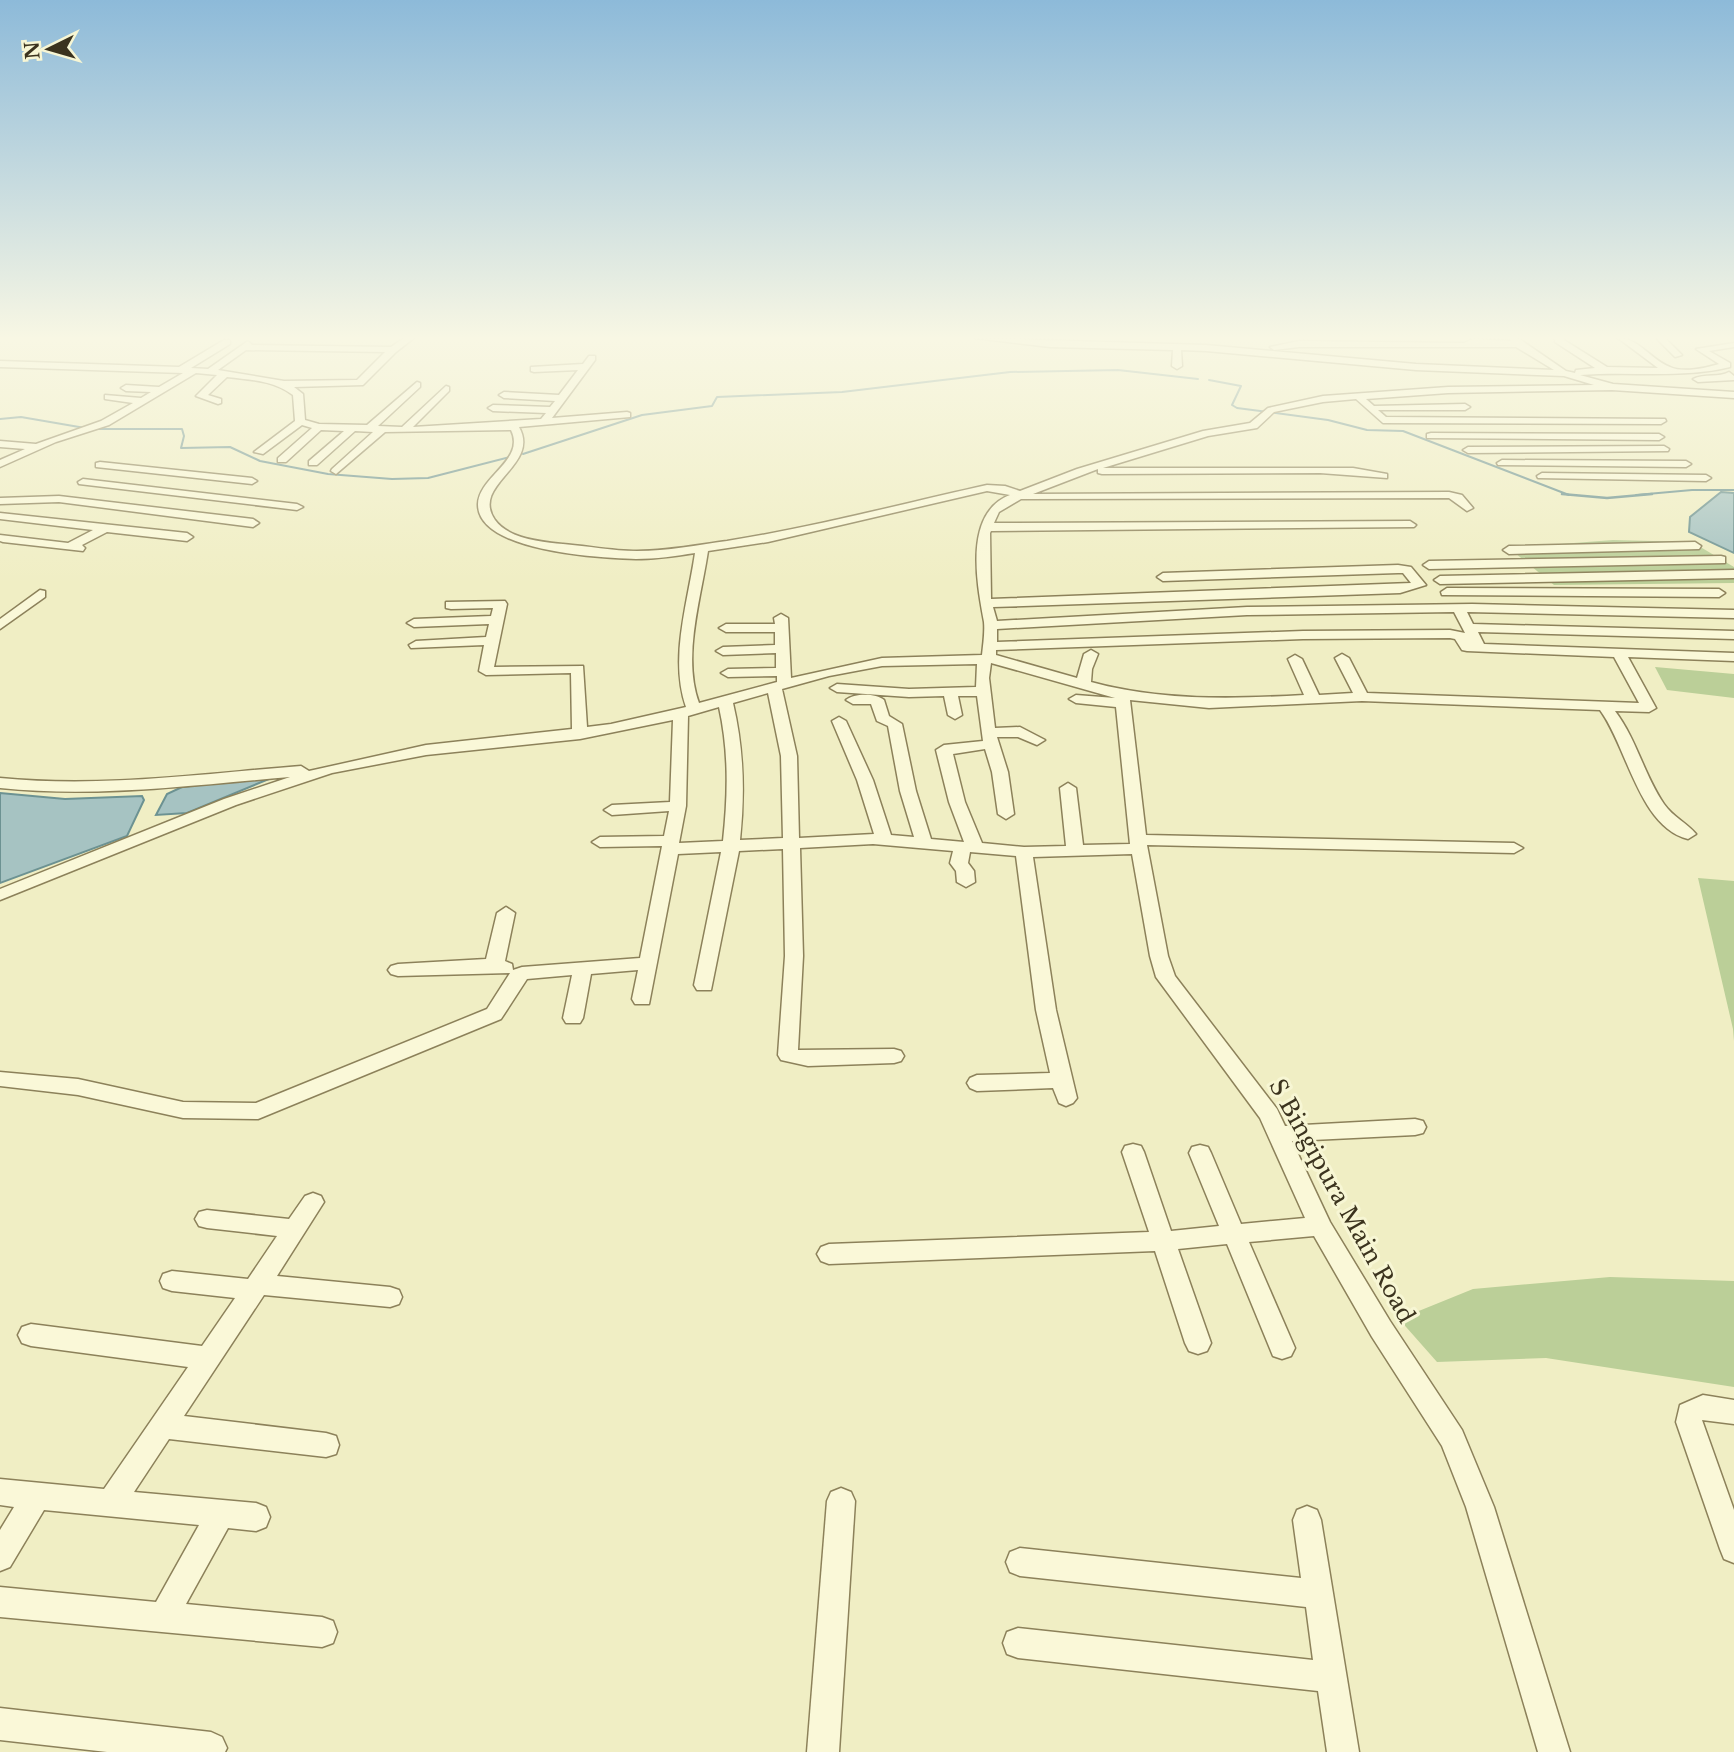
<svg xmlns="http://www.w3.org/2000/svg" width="1734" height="1752" font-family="'Libre Baskerville',serif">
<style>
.green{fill:#bbcf98}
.water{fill:#a6c3c2;stroke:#6c9292;stroke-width:2}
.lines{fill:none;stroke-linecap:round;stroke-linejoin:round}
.stream-far1{stroke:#6c9292;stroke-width:2}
.stream{stroke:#6c9292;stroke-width:2.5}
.minor-casing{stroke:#8c815a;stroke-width:3}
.minor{fill:#faf8d8;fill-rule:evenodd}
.labels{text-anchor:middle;stroke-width:6;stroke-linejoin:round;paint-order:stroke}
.near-street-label{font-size:23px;fill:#3b331e;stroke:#f7f6d4}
</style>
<rect width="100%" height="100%" fill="#f0eec4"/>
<!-- green -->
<g class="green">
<polygon points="1613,540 1692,542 1734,567 1734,583 1554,585 1509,548"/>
<polygon points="1655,667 1734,674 1734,698 1667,690"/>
<polygon points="1698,878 1734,881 1734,1041 1733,1029"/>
<polygon points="1610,1277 1734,1281 1734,1387 1546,1358 1437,1362 1399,1319 1473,1289"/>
</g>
<!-- water -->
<g class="water">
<polygon points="1721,492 1734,493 1734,553 1689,532 1690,517"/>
<polygon points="276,776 187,813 156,815 167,794 182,787"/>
<polygon points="0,793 65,799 142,796 144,800 127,836 0,883"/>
</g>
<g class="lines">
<!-- stream-far1 -->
<g class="stream-far1">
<polyline points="1209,380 1241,386 1232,405 1237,408 1328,420 1367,430 1403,431 1569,495"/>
<polyline points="0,419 21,417 85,428"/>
<polyline points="93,429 182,429 184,436 181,448 230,447 260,461 328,474 392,479 428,478 510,457"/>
<polyline points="523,454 642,415 712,406 717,397 842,392 1010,372 1118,370 1198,379"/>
<polyline points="1636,495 1692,490 1734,490"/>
</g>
<!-- stream -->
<polyline class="stream" points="1562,494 1607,498 1652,494"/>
<!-- minor casing -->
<g class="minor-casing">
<g id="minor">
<path d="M404 338H414L396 352 363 385 294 387 303 394 305 420 319 424 367 425 417 382 420 383V387L378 426 402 427 446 386 449 387V391L413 427 541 419 546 413 493 411 488 408 493 405 550 407 555 401 504 398 499 395 504 392 559 395 578 370 534 372 531 371V367L583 364 589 356H595V360L552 418 627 412 630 413V417L519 427C541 466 470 484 495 520 509 539 542 542 563 544 588 546 613 551 637 551 668 551 697 545 727 541 815 527 901 504 987 485L1005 486 1020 491 1077 469 1203 431 1250 423 1268 408 1323 396 1448 387 1594 385 1564 376 1416 370 1206 351 1181 350 1182 366 1177 369 1172 366 1173 350 1050 347 975 338 1206 345 1416 364 1554 370 1516 347H1299L1274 350 1270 347 1299 341 1464 343 1473 339 1511 341 1509 338H1518L1566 371 1575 373 1576 370 1595 368 1555 342V338H1565L1564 340 1607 367 1658 368 1618 338C1639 338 1651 360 1670 367 1683 373 1706 368 1719 364L1696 349 1734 343V347L1709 351 1730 363V367C1682 379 1630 371 1580 375L1613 384 1734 392V398L1612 390 1448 393 1366 399 1374 406 1465 404 1470 407 1465 410H1378L1386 417 1665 419 1666 421 1661 424 1383 423 1356 399 1323 402 1274 412 1257 428 1208 436 1103 468H1353L1387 474V478L1320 473 1102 474 1098 473V469L1033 494 1449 492 1462 495 1473 508 1467 511 1449 498 1021 499 999 512 994 523 1410 521 1416 525 1414 527 991 531 990 533 991 599 1411 583 1403 573H1398L1163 581 1157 577 1163 573 1398 565 1411 567 1426 585 1400 593 993 607 997 621 1247 607 1472 604 1734 610V618L1467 612 1473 624 1734 631V639L1478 632 1484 644 1734 653V661L1628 657 1656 708 1649 712 1615 711C1637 740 1644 775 1664 804 1673 817 1687 823 1696 834L1688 839C1639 827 1627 746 1600 710L1362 701 1209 708 1130 700 1146 835 1514 843 1523 848 1514 853 1147 845 1168 956 1175 976 1277 1109 1285 1126 1415 1119 1423 1121 1426 1127 1423 1133 1415 1135 1292 1141 1330 1222 1390 1321 1462 1430 1494 1507 1570 1752H1538L1466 1507 1442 1446 1372 1337 1314 1236 1249 1242 1295 1348 1291 1356 1282 1359 1273 1356 1227 1244 1178 1249 1211 1343 1207 1351 1198 1354 1189 1351 1185 1343 1155 1251 829 1264 821 1261 817 1254 821 1247 829 1244 1149 1232 1122 1152 1125 1146 1133 1144 1141 1146 1144 1152 1171 1231 1219 1226 1189 1153 1192 1147 1200 1145 1208 1147 1211 1153 1241 1224 1305 1218 1260 1118 1156 977 1150 956 1132 854 1033 857 1056 1010 1077 1098 1073 1103 1066 1106 1059 1103 1053 1088 977 1091 970 1088 967 1083 970 1078 977 1075 1050 1073 1036 1010 1016 856 970 852 968 863 974 871 975 882 966 887 957 882 956 871 950 863 953 851 873 844 800 848 803 956 798 1050 894 1049 901 1051 904 1056 901 1061 894 1063 808 1066 781 1060 778 1055 785 956 783 849 739 851 711 990H697L694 985 721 852 678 854 649 1004H635L632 999 638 970 591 974 583 1018 580 1023H566L563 1018 572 975 527 979 501 1019 258 1119 183 1118 78 1095 0 1086V1072L78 1079 183 1102 256 1103 487 1009 510 973 398 976 391 974 388 970 391 966 398 964 486 959 497 913 506 907 515 913 505 961 512 964 513 970 522 967 640 958 662 846 600 847 592 842 600 837 664 836 669 811 612 815 604 810 612 805 670 802 673 720 580 739 426 755 332 773 236 805 0 900V889L224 799 290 777C193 785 98 798 0 788V778C101 788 200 774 301 766L309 771 426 745 572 729 571 673 486 675 479 671 484 645 411 648 409 645 416 641 486 637 489 624 414 627 407 623 414 619 491 616 493 608 451 609 446 608V602L505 601 507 604 494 667 583 666 587 727 611 724 686 707C669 658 688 602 695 553 676 556 656 559 636 559 602 558 477 552 478 504 479 476 526 460 511 430L385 432 336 474 331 471 332 469 373 432 355 431 317 465H309V461L344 431 321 430 286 462H278V458L312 428 302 425 263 454 254 452 295 421 293 395C273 380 251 380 227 377L208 395 221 399V403L218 404 196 396 217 375 196 373 109 425 56 442 0 467V460L25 449 0 447V441L36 444 101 421 133 403 105 399V395L141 398 151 392 126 391 121 388 126 385 159 387 183 373 0 367V361L179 367 224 340H230V344L191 368 208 369 248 341 252 345 391 347ZM246 350 385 352 357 380 284 381 218 370ZM987 491 1010 495C963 513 977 584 984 622 985 633 983 645 982 655L882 658 791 678 788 618 781 614 774 618 775 624H726L719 628 726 632H775V645L723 647 716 651 723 655 776 653V668L728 669 721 673 728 677 777 676V682L699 703C682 657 701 598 708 551L768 542ZM1454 612 1465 633 1450 630 1303 631 997 642V629L1247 615ZM1450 638 1455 639 1462 650 1467 651 1614 657 1639 703 1367 693 1349 658 1342 654 1335 658 1353 693 1319 695 1302 659 1295 655 1288 659 1304 695C1232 699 1161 701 1091 682L1092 669 1098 654 1091 650 1084 654 1077 678 996 655V650L1303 639ZM991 663 1115 698 1076 695 1069 699 1076 703 1116 707 1130 844 1083 845 1076 788 1068 783 1060 788 1066 846 1024 847 982 843 965 802 953 754 985 749 992 772 998 814 1006 819 1014 814 1008 772 997 737H1018L1037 745 1045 740 1020 727 995 728 989 678ZM977 664 976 687 909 689 837 684 830 688 837 692 909 697 944 696 948 715 955 719 962 715 958 696H977L983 741 944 745 936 750 949 802 964 842 931 839 916 791 902 724 889 716 884 700C876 693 854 693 846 700L853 704H871L877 721 888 726 900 791 914 837 891 835 873 780 846 721 839 717 832 721 857 780 874 834 799 838 797 756 782 689 829 676 882 666ZM768 693 781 756 783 838 740 840C745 793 744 750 733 703ZM719 707C729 752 728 795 723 841L679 843 686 806 688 716Z"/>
<polygon points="1656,338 1665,338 1682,355 1675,357"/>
<path d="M1729 372 1734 376V380L1698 382 1693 379C1704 373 1719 378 1729 372Z"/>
<polygon points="1431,433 1659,434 1664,437 1659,440 1427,438 1427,434"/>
<polygon points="1664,446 1669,449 1668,451 1468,453 1463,450 1468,447"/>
<polygon points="1502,460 1686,461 1691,464 1686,467 1498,465 1497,463"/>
<polygon points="100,462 252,478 257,481 252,484 96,467 96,463"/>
<polygon points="1542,473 1706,475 1711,478 1706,481 1538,478 1537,476"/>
<polygon points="83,479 297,504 303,507 297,510 79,484 78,482"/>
<polygon points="59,496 253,519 259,523 253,527 59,502 0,504 0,498"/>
<polygon points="0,513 187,533 193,537 187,541 107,532 82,545 85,548 83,551 3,542 0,541 0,535 68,543 93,530 0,519"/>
<polygon points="1695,542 1701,546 1699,549 1509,554 1503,550 1509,546"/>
<polygon points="1721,556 1725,557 1725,563 1429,569 1423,565 1429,561"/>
<polygon points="1734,570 1734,578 1440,584 1434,580 1440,576"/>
<polygon points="1447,588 1719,589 1725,593 1719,597 1442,595 1441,592"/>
<polygon points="40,590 45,591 45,597 0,629 0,619"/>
<polygon points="313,1193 321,1196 324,1202 277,1276 390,1287 399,1290 402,1297 399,1304 390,1307 264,1295 184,1416 326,1433 336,1436 339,1445 336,1454 326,1457 169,1439 134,1492 256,1503 266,1507 270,1517 266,1527 256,1531 228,1528 186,1604 322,1617 333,1621 337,1632 333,1643 322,1647 0,1617 0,1587 156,1602 199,1525 44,1510 10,1567 0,1571 0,1530 14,1507 0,1505 0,1479 104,1489 188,1367 31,1346 22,1343 18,1335 22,1327 31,1324 202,1346 235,1298 172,1291 163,1288 160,1281 163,1274 172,1271 248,1279 277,1236 207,1228 199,1226 195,1219 199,1212 207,1210 289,1219 305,1196"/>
<polygon points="1703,1395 1734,1400 1734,1424 1702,1420 1734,1510 1734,1563 1724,1559 1720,1549 1676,1422 1680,1405"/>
<polygon points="841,1488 851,1492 855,1501 839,1752 807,1752 827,1501 831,1492"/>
<polygon points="1307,1506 1317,1510 1321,1520 1359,1752 1327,1752 1318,1691 1018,1658 1007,1654 1003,1643 1007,1632 1018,1628 1313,1660 1306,1607 1020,1576 1010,1572 1006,1562 1010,1552 1020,1548 1301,1578 1293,1520 1297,1510"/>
<polygon points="0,1708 211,1732 222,1737 227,1748 225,1752 107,1752 0,1740"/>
</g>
</g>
<!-- minor -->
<use href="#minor" class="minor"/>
</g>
<!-- sky -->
<linearGradient id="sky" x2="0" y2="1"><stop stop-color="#8dbad9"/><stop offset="0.58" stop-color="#f8f7e4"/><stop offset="1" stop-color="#f8f7e4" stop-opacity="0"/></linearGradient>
<rect width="1734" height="583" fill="url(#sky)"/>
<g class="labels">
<!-- near-street labels -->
<g class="near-street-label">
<text transform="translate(1342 1201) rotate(61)" y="8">S Bingipura Main Road</text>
</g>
</g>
<!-- north arrow -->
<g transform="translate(49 49) rotate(265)" stroke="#f7f6d4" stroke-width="5" paint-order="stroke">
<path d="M0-5L12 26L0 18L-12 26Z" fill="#3b331e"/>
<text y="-10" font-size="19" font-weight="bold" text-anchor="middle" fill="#3b331e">N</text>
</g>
</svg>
